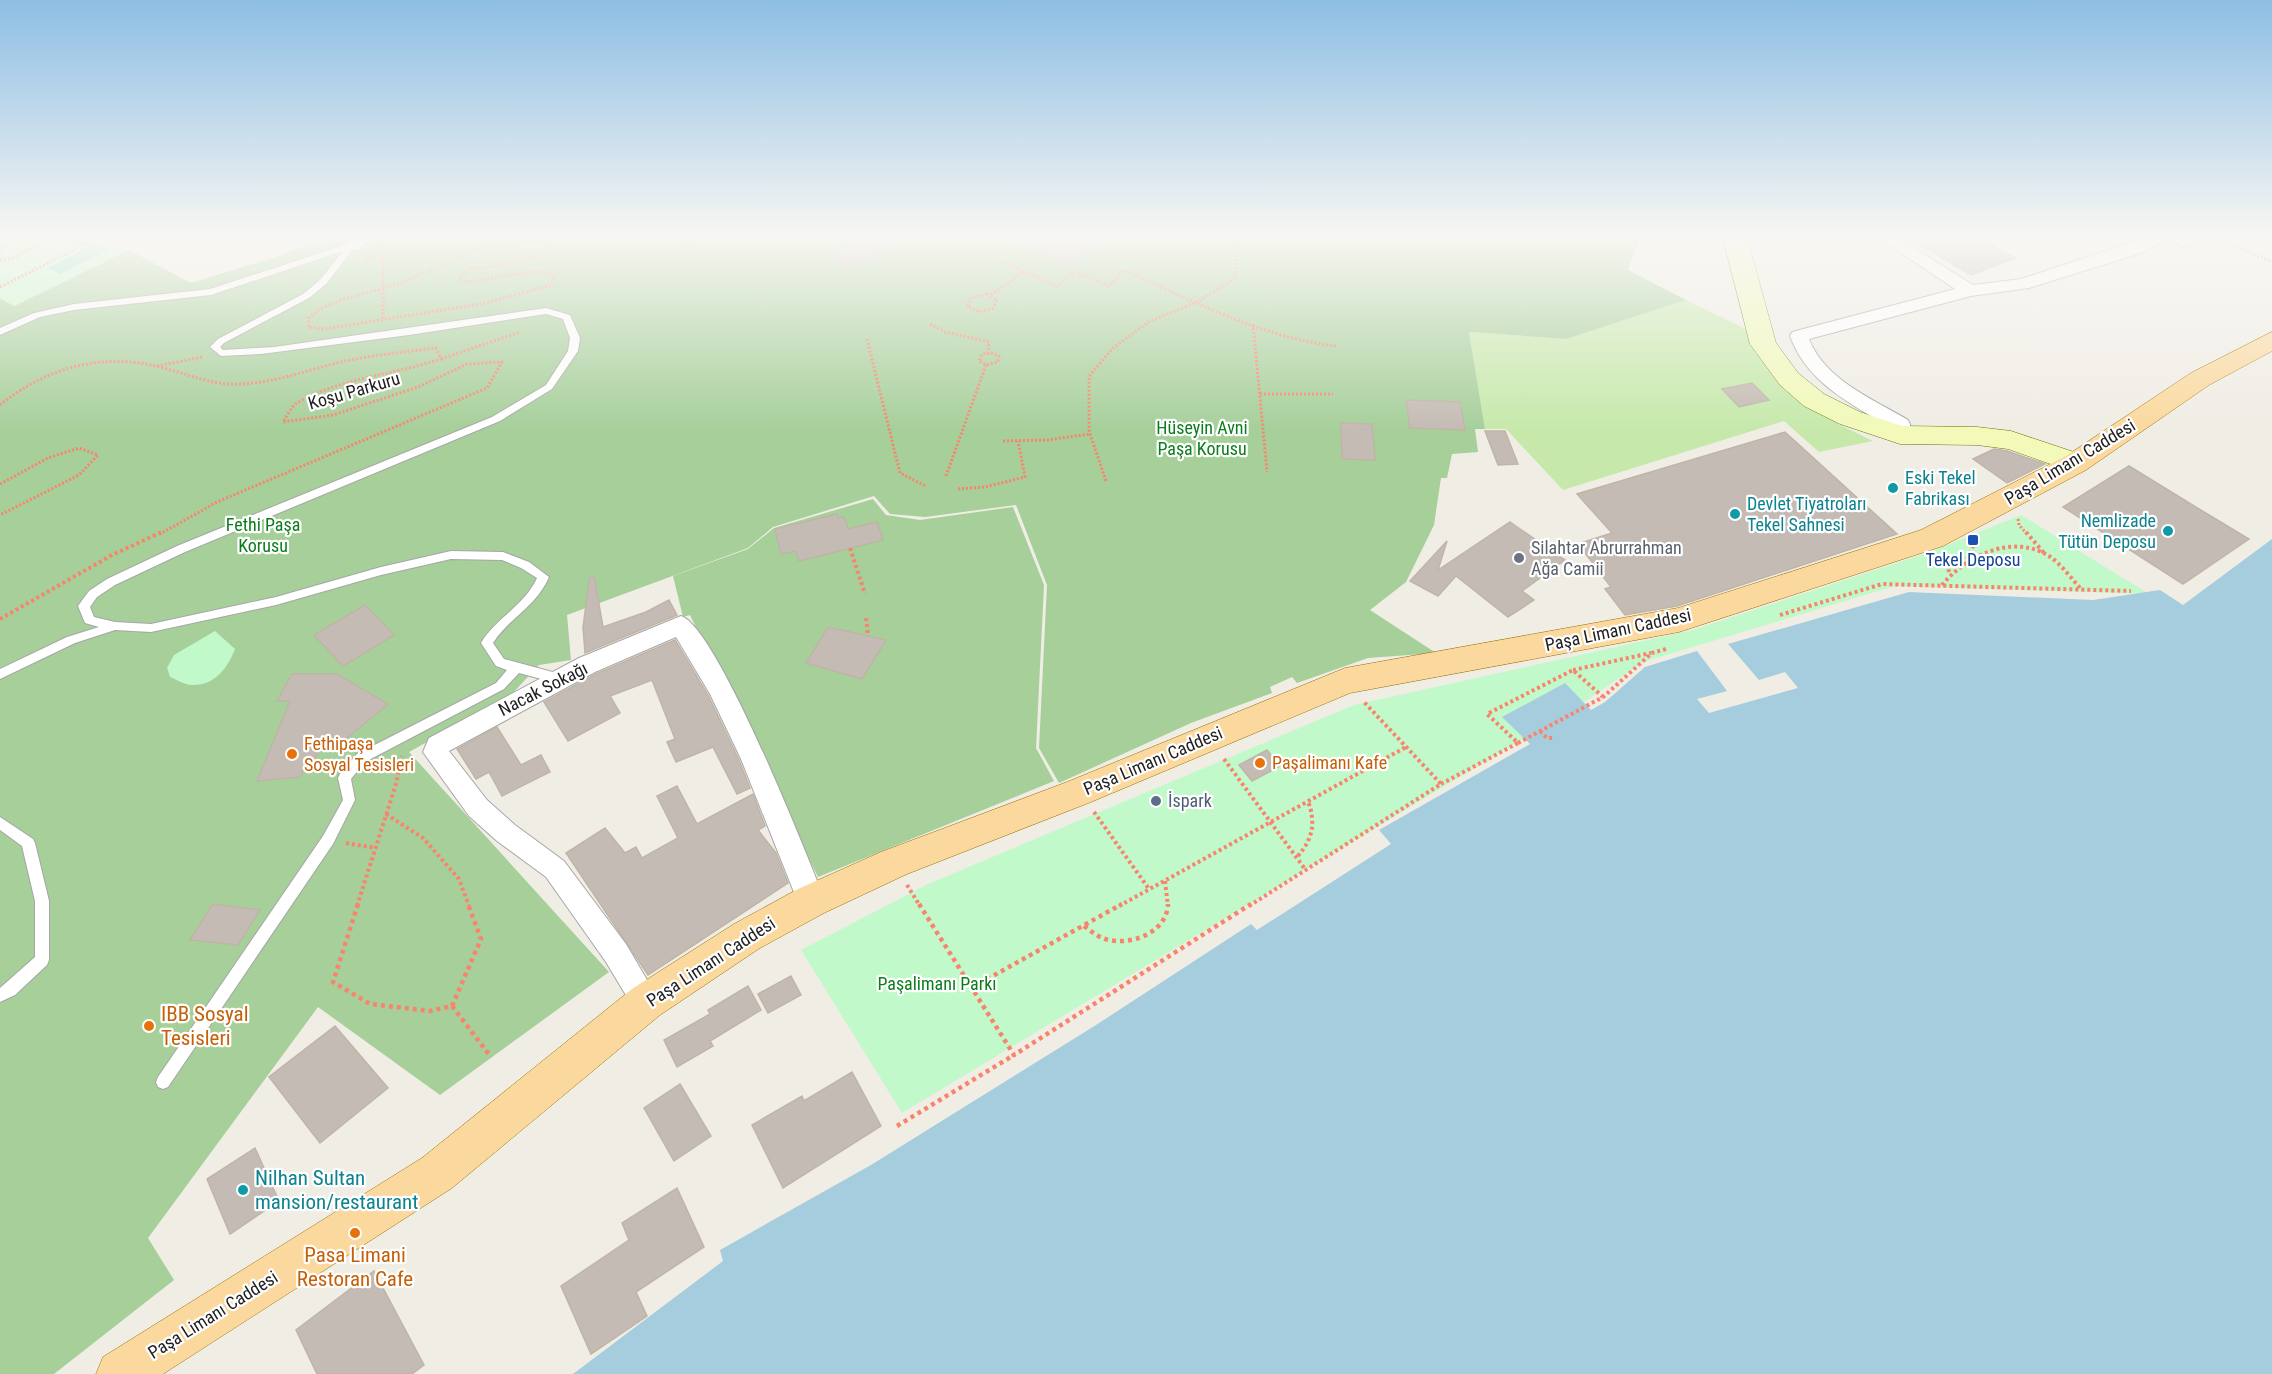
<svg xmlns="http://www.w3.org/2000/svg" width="2272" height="1374" font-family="'Roboto Condensed',sans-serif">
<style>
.grass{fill:#c6e9ab}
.forest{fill:#a6cf9a}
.park{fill:#c2f9ca}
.pitch{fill:#83dec1}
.water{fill:#a6cddd}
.building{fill:#c4bcb4;stroke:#c1b4a7;stroke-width:1.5}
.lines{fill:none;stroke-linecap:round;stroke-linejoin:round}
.lane-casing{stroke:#a6a6a6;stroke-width:2}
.street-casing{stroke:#a6a6a6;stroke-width:2}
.secondary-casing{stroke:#637605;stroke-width:1}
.primary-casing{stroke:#997001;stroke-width:1}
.path-far2{stroke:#f9846d;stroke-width:3;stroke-dasharray:2 2;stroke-linecap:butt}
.path-far1{stroke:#f9846d;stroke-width:4;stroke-dasharray:3 3;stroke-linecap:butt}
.path{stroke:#f9846d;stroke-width:4.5;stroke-dasharray:4 4;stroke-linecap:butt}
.lane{fill:#fff;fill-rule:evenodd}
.street{fill:#fff;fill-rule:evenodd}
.secondary{fill:#f2f9b9;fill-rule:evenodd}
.primary{fill:#fbd99e;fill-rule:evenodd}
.culture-dot{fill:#0f9aa8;stroke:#fff;stroke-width:2}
.transit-dot{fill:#1a4fb4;stroke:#fff;stroke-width:2}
.worship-dot{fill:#6b7280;stroke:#fff;stroke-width:2}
.food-dot{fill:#e8710a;stroke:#fff;stroke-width:2}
.service-dot{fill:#5c6f8a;stroke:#fff;stroke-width:2}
.labels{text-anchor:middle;stroke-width:4.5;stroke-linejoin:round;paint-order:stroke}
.street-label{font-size:18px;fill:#1f1f1f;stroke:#fff}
.park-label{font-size:18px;fill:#0c7d1d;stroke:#fff}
.culture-label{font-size:18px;fill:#0d838f;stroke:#fff;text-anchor:start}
.worship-label{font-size:18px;fill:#5b616d;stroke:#fff;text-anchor:start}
.transit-label{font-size:18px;fill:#164399;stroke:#fff}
.food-label{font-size:18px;fill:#c56008;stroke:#fff;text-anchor:start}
.service-label{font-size:18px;fill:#4e5e75;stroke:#fff;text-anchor:start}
.near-food-label{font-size:21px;fill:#c56008;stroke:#fff;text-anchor:start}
.near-culture-label{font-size:21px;fill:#0d838f;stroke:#fff;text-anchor:start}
</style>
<rect width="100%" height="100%" fill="#f0ede5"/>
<!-- grass -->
<polygon class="grass" points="1686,300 1748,330 1808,402 1838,424 1873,441 1819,452 1784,421 1563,490 1506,429 1485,429 1469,332 1566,339"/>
<!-- forest -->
<g class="forest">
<polygon points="324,238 1640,238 1628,270 1686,300 1566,339 1469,332 1485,429 1475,429 1478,452 1452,454 1447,478 1441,478 1434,525 1406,582 1370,610 1436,653 1368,658 1297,683 1292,677 1270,687 1272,693 1191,723 1059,783 1039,748 1047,585 1016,505 925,517 890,514 874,496 773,527 748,548 567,615 571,660 539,665 510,696 409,752 609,972 440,1095 318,1007 148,1238 174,1280 54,1374 0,1374 0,298 14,306 129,250 191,283 276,257"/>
<polygon points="873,499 886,515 920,520 1013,507 1044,585 1036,748 1054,781 818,877 690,615 683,617 673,576 748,549 774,528"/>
</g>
<!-- park -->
<g class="park">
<polygon points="0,238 110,238 129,250 14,306 0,298"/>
<polygon points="2021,515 2149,594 1895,586 1643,662 1584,702 902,1113 801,950 928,884 1354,705 1693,630 1930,552"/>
<path d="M215 631 235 649C228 667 216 685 193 685 186 686 176 679 170 677L167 668 174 655Z"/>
</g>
<!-- pitch -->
<polygon class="pitch" points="95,244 108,250 60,274 48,268"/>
<!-- water -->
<polygon class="water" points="2272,539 2272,1374 573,1374 723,1261 720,1250 871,1165 1096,1025 1251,924 1257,930 1391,844 1379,830 1530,744 1502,717 1565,683 1591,710 1605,702 1645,667 1697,651 1727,691 1697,699 1709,713 1798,688 1785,672 1759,680 1728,644 1909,592 2093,600 2160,590 2183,605"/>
<!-- building -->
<g class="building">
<polygon points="862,238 911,238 848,269 828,254"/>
<polygon points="1004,238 1104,238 1071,266"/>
<polygon points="1909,238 1980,238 2015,258 1971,275"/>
<polygon points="1752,383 1769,400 1739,407 1722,389"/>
<polygon points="1406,400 1460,402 1465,430 1410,428"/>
<polygon points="1341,423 1372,424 1375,460 1342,459"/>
<polygon points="1485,431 1505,431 1518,464 1498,465"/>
<polygon points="1785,432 1897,534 1677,606 1625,615 1605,589 1611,587 1578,544 1612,533 1577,494"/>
<polygon points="1994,449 2007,451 2045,464 2007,483 1973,459"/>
<polygon points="2129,466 2204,512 2249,539 2183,584 2063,507"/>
<polygon points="837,514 838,518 844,517 848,529 877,522 883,540 799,561 796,551 781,554 775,529"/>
<polygon points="1510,522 1565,560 1522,591 1534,600 1508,617 1456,576 1438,596 1410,581 1447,541 1438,570"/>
<polygon points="590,576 594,576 603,627 646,612 669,600 677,615 585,653 583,627"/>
<polygon points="365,605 394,635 343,666 314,635"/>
<polygon points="828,627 886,640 862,679 806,663"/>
<polygon points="675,640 708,695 739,760 750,788 737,794 713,747 676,762 667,742 675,739 652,680 610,696 620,713 568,741 544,702 596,674"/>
<polygon points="292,674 337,674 388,704 342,742 326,732 313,765 305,765 300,777 257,781 290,701 277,701"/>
<polygon points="497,727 521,765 541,755 550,772 502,796 489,772 476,779 457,749"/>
<polygon points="1267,750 1280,766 1252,781 1239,765"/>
<polygon points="677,786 697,824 753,794 765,826 758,830 776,853 788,883 648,975 566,853 605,828 625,853 636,847 642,858 678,838 657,796"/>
<polygon points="213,904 260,910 238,945 190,940"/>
<polygon points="791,976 801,995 768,1013 758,994"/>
<polygon points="748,986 761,1010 710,1041 713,1046 677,1067 664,1040 710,1014 708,1010"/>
<polygon points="335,1026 388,1088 320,1143 269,1077"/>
<polygon points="852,1072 881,1126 783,1188 752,1125 802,1096 804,1101"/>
<polygon points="680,1084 711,1136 674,1161 644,1108"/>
<polygon points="255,1148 279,1201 230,1234 207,1179"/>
<polygon points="677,1188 704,1247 636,1292 647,1316 591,1354 561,1286 629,1240 622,1223"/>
<polygon points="374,1271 424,1365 412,1374 317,1374 296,1330"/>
</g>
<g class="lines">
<!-- lane casing -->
<g class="lane-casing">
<g id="lane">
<path d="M351 243 354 244V248L326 284 309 298 224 343 220 347 223 350 274 347 546 308 570 315 580 338 578 351 552 389 500 421 185 552 115 585 97 597 90 607 94 617 115 622 151 624 276 597 381 567 451 551 503 552 529 562 549 577C536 607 510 617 493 643L504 659 560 674 564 676 566 679 564 682 560 684 519 673 504 689 365 762 351 779 355 800 333 844 168 1087 163 1089 158 1087 156 1082 158 1077 323 836 343 800 338 778 340 774 357 754 496 683 507 670 496 666 481 643C496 618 525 605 537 578L521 568 502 560 451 559 381 575 276 605 151 632 115 630 75 643 0 679V669L67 637 99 627 85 623 78 606 89 591 107 579 177 546 492 417 546 385 568 351 570 338 563 319 546 314 409 335 261 354 221 356 210 347 218 339 303 294 320 280 343 251 211 295 74 310 40 317 0 335V328L34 313 74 304 210 289Z"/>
<polygon points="0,817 33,839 35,843 49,901 49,960 47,965 15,995 0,1002 0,988 35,957 35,901 22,846 0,830"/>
</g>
</g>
<!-- street casing -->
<g class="street-casing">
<g id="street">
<polygon points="352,238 372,238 357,250 345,250 342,246"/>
<path d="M1879 238H1898L1973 285 2021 279 2146 238H2169L2141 253 2029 288 1971 296 1809 339C1825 380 1873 399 1908 420 1912 427 1911 433 1907 440H1893L1891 428C1850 403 1807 383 1790 336L1792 332 1955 289Z"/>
<path d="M681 616C717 627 808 857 825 901L821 910 811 913 801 910 741 759 710 694 676 637 595 672 449 751 487 800 515 825 564 861 626 944 660 1002 656 1012 646 1016 636 1012 606 962 546 877 497 841 469 816 423 752 429 738 579 658Z"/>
</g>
</g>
<!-- secondary casing -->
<g class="secondary-casing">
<polygon id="secondary" points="1723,238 1747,238 1776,343 1798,373 1824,394 1860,412 1902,426 1977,427 2011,431 2086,456 2090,463 2086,470 2076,473 2008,449 1977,445 1900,444 1840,424 1804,406 1780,385 1750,344"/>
</g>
<!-- primary casing -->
<g class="primary-casing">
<polygon id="primary" points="2272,332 2272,351 2209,385 2086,470 1943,546 1679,632 1350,693 1091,802 907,874 824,913 760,948 660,1015 452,1188 163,1374 96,1374 103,1357 422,1158 632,989 734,924 798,889 881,852 1067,782 1345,668 1678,608 1921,530 2066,456 2191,373"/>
</g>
<!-- path-far2 -->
<g class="path-far2">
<polyline points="2217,238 2272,262"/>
<polyline points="52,239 83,244"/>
<polygon points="529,241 547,242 552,251 498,266 470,269 459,279 470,282 538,271 555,275 551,285 486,303 324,329 308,327 309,318 320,309 344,299 399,284 476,250"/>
<polyline points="2175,243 2185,249 2202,238"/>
<polyline points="380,245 383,255 383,318"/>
<polyline points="0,251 14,238"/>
<polyline points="679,252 711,238"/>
<path d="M994 258 1057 286 1074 271 1109 286 1124 270C1193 301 1260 337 1336 346"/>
<polyline points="366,259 383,255"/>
<polyline points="0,260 13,258 53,238"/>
<polyline points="0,287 98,238"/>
<polygon points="987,294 997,300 993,308 980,312 968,307 969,299"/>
<polyline points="991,295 1024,272"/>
<polyline points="930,324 945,332 989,342 988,353"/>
<polyline points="1253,324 1267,472"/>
<polyline points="867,339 900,473 926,486"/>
<polygon points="991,353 999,356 998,362 986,365 979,361 982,354"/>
<polyline points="441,359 520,332"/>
<polyline points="157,366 203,357"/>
<polyline points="1260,394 1333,394"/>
<path d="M0 405C48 366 107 351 167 369 193 376 215 386 243 384 276 382 308 370 341 362 372 355 404 352 436 348L441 359C397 374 336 379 297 403 291 407 287 416 283 422L333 415 418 387 467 364 502 362 487 388 217 502 160 534"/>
<polyline points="1003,441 1047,440 1090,434"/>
<polyline points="946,476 986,365"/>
<polyline points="1106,481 1089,431 1089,376 1113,348 1150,321 1197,302 1236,278 1235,238"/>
<polyline points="0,484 48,458 79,448 98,455 79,475 0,515"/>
<polyline points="958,489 985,487 1025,477 1018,441"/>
<polyline points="2018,519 2019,525 2027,534"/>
</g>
<!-- path-far1 -->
<g class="path-far1">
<polyline points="2026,532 2044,553"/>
<polyline points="850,548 865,594"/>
<polyline points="1944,558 1950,574"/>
<polyline points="1967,559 1974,544"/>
<path d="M1942 585C1966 556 2012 533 2049 556 2061 564 2071 578 2081 589"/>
<polyline points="1780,615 1882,584 2131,591"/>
<polyline points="866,618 868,635"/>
<polyline points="0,619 112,555 162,532"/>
<polyline points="1573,670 1651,653"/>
<polyline points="1540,731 1547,738 1555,738"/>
<polyline points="1518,743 1603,697 1652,653 1666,649"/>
<polyline points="1224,759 1305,869"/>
<polyline points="1441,784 1518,743 1487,714 1573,670 1603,697"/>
<polyline points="1094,812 1149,889"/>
<polyline points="386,814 423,838 459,879 469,906"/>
<polyline points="346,843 375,848"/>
<path d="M1298 856C1313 838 1316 823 1308 801"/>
<polyline points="1165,881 1168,906"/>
<polyline points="907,885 920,906"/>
<polyline points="357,906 396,784 402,756"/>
<polyline points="1119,906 1406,747"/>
<polyline points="1249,906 1441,784 1364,702"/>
</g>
<!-- path -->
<g class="path">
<polyline points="358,904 333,982 370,1004 430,1011 452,1006"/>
<polyline points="919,904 1014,1055 1251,904"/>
<path d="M1084 926C1092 932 1099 938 1109 940 1133 945 1167 932 1168 904"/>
<polyline points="973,987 1122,904"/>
<polyline points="452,1006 481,939 468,904"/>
<polyline points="452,1006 491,1057"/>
<polyline points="897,1126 1014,1055"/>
</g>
<!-- lane -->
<use href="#lane" class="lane"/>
<!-- street -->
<use href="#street" class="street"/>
<!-- secondary -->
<use href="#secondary" class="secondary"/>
<!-- primary -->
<use href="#primary" class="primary"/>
</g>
<!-- sky -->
<linearGradient id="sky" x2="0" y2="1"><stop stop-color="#8dbee4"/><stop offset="0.55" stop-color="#f8f7f3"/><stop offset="1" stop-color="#f8f7f3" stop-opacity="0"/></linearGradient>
<rect width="2272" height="430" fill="url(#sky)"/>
<!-- markers -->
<g class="culture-dot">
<circle cx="1893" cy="488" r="6"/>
<circle cx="1735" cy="514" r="6"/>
<circle cx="2168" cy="531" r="6"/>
<circle cx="243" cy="1190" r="6"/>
</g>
<rect class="transit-dot" x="1967" y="534" width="12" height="12" rx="3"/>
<circle class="worship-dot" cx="1519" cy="558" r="6"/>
<g class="food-dot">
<circle cx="292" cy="754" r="6"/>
<circle cx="1260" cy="763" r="6"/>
<circle cx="149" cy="1026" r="6"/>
<circle cx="355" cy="1233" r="6"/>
</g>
<circle class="service-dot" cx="1156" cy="801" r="6"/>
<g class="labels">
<!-- street labels -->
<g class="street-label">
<text transform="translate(354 391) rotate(-16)" y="6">Koşu Parkuru</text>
<text transform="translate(2070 462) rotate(-31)" y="6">Paşa Limanı Caddesi</text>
<text transform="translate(1618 630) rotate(-12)" y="6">Paşa Limanı Caddesi</text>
<text transform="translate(543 689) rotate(-27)" y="6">Nacak Sokağı</text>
<text transform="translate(1153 761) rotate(-23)" y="6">Paşa Limanı Caddesi</text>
<text transform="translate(711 962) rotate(-33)" y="6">Paşa Limanı Caddesi</text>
<text transform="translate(213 1315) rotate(-32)" y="6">Paşa Limanı Caddesi</text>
</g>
<!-- park labels -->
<g class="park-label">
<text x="1202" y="434">Hüseyin Avni<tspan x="1202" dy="21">Paşa Korusu</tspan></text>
<text x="263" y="531">Fethi Paşa<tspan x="263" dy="21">Korusu</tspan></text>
<text x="937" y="990">Paşalimanı Parkı</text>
</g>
<!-- culture labels -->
<g class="culture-label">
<text x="1905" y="484">Eski Tekel<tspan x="1905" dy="21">Fabrikası</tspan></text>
<text x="1747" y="510">Devlet Tiyatroları<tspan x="1747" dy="21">Tekel Sahnesi</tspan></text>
<text x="2156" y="527" text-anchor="end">Nemlizade<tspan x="2156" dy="21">Tütün Deposu</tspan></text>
</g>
<!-- worship labels -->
<g class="worship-label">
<text x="1531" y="554">Silahtar Abrurrahman<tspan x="1531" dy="21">Ağa Camii</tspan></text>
</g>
<!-- transit labels -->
<g class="transit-label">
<text x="1973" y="566">Tekel Deposu</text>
</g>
<!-- food labels -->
<g class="food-label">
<text x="304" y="750">Fethipaşa<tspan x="304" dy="21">Sosyal Tesisleri</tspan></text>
<text x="1272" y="769">Paşalimanı Kafe</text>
</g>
<!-- service labels -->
<g class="service-label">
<text x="1168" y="807">İspark</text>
</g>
<!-- near-food labels -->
<g class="near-food-label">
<text x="161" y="1021">IBB Sosyal<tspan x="161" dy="24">Tesisleri</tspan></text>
<text x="355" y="1262" text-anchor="middle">Pasa Limani<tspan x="355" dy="24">Restoran Cafe</tspan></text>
</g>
<!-- near-culture labels -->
<g class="near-culture-label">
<text x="255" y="1185">Nilhan Sultan<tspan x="255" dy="24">mansion/restaurant</tspan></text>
</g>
</g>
</svg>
